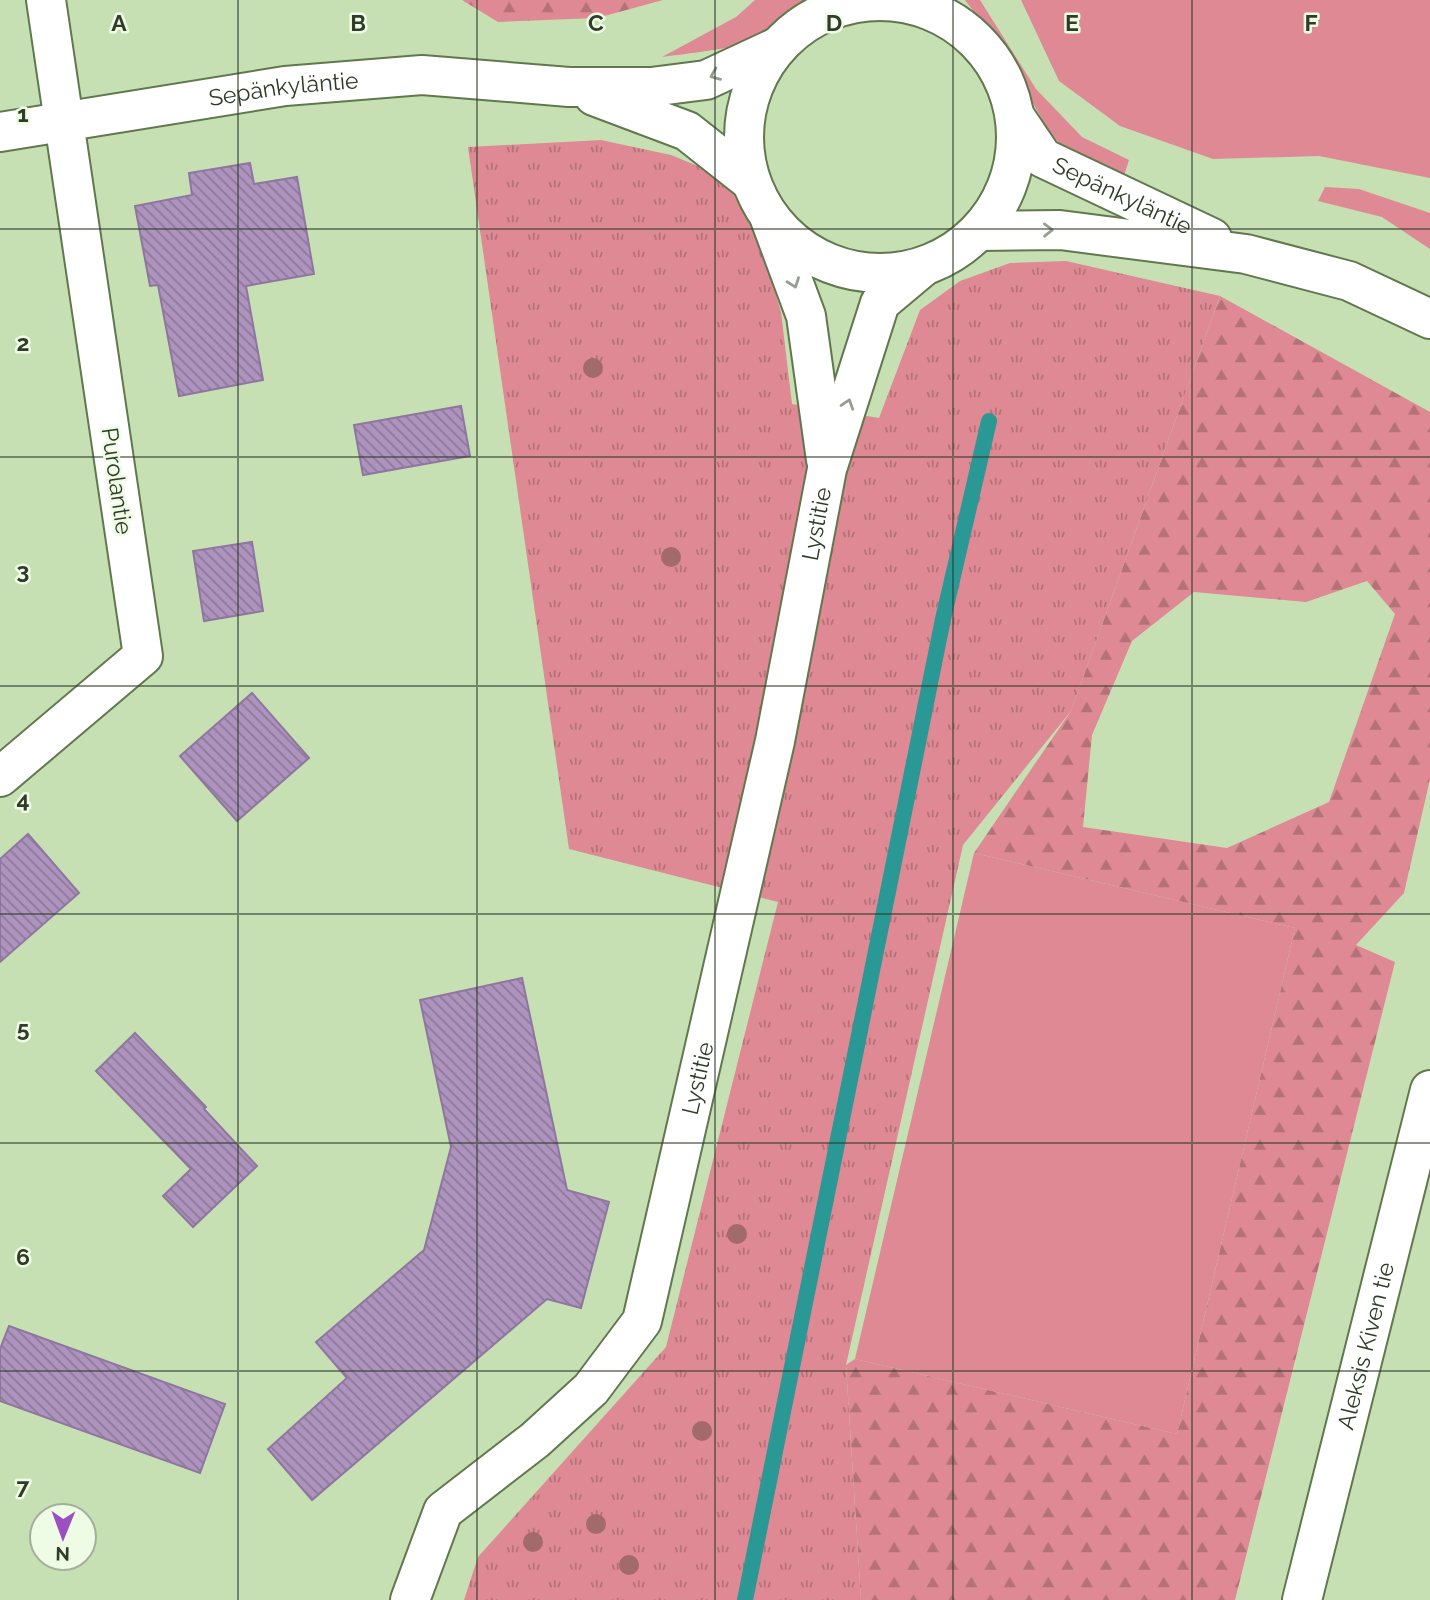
<svg xmlns="http://www.w3.org/2000/svg" width="1430" height="1600" font-family="Raleway,sans-serif">
<style>
.green{fill:#de8993}
.forest{fill:url(#forest-firs);fill-rule:evenodd}
.park{fill:url(#park-tufts)}
.lines{fill:none;stroke-linecap:round;stroke-linejoin:round}
.stream{stroke:#2a9895;stroke-width:16}
.building{fill:url(#building-back-hatch);stroke:#8f769e;stroke-width:2}
.street-casing{stroke:#61784f;stroke-width:42}
.secondary-casing{stroke:#61784f;stroke-width:42}
.street{stroke:#fff;stroke-width:38}
.secondary{stroke:#fff;stroke-width:38}
.tree{fill:#a26a6a}
.oneway{stroke:#989d94}
.grid{fill:none;stroke:#303b29;stroke-width:2;stroke-opacity:0.55}
.labels{text-anchor:middle;stroke-width:5;stroke-linejoin:round;paint-order:stroke}
.street-label{font-size:23px;fill:#303b29;stroke:#effce5}
.grid-label{font-size:23px;text-anchor:middle;font-weight:bold;fill:#303b29;stroke:#effce5;stroke-width:5;stroke-linejoin:round;paint-order:stroke}
</style>
<defs>
<pattern id="forest-firs" width="22" height="20" patternUnits="userSpaceOnUse" patternTransform="scale(1.75)"><rect width="22" height="20" fill="#de8993"/><path d="M5 1l3.5 6h-7zM16 11l3.5 6h-7z" fill="#b47178"/></pattern>
<pattern id="park-tufts" width="24" height="20" patternUnits="userSpaceOnUse" patternTransform="scale(1.75)"><rect width="24" height="20" fill="#de8993"/><path d="M3 7l-1-3M5 7V3M7 7l1-3M15 17l-1-3M17 17v-4M19 17l1-3" fill="none" stroke="#b47178"/></pattern>
<pattern id="building-back-hatch" width="6" height="6" patternUnits="userSpaceOnUse" patternTransform="scale(1.75)"><rect width="6" height="6" fill="#ad93bd"/><path d="M-1 5l2 2M0 0l6 6M5-1l2 2" fill="none" stroke="#8d799a"/></pattern>
</defs>
<rect width="100%" height="100%" fill="#c6e0b3"/>
<!-- green -->
<g class="green">
<path d="M755 0H811C793 46 704 51 662 57L736 17Z"/>
<polygon points="965,0 980,0 1036,89 1082,137 1129,160 1123,179 1075,162 1048,130 1002,48"/>
<polygon points="1021,0 1430,0 1430,178 1319,156 1213,159 1120,126 1059,81"/>
<polygon points="1325,187 1359,189 1430,213 1430,249 1382,217 1318,201"/>
<polygon points="974,853 1295,928 1177,1434 855,1359"/>
</g>
<!-- forest -->
<g class="forest">
<polygon points="462,0 663,0 597,18 498,22"/>
<path d="M1220 296 1430 412V779L1404 893 1356 945 1395 962 1235 1600H861L846 1365 855 1359 1177 1434 1295 928 974 853 1071 711ZM1367 581 1395 614 1329 802 1227 848 1083 827 1092 735 1132 641 1194 592 1306 602Z"/>
</g>
<!-- park -->
<polygon class="park" points="601,140 671,155 722,176 751,212 781,312 792,404 879,418 920,310 960,281 1010,263 1066,261 1220,296 1071,711 963,845 846,1365 861,1600 464,1600 478,1557 666,1347 778,902 569,849 468,147"/>
<g class="lines">
<!-- stream -->
<polyline class="stream" points="745,1600 943,619 989,421"/>
</g>
<!-- building -->
<g class="building">
<polygon points="250,163 254,184 297,177 314,274 246,286 263,380 179,396 158,285 150,286 135,206 192,195 189,173"/>
<polygon points="461,406 470,456 363,475 354,425"/>
<polygon points="252,542 263,611 204,621 193,551"/>
<polygon points="252,693 309,758 237,821 180,756"/>
<polygon points="28,834 79,893 0,962 0,859"/>
<polygon points="522,978 567,1190 609,1202 581,1308 547,1299 312,1500 268,1449 347,1378 316,1342 424,1250 451,1147 420,1000"/>
<polygon points="135,1033 206,1107 204,1109 257,1166 193,1227 163,1196 191,1169 96,1071"/>
<polygon points="9,1326 225,1404 200,1473 0,1401 0,1349"/>
</g>
<g class="lines">
<!-- street casing -->
<g class="street-casing">
<g id="street">
<polyline points="770,219 806,316 826,460"/>
<polyline points="0,777 143,656 46,0"/>
<path id="s1" d="M410 1600 443 1511 535 1440 591 1389 642 1321 775 741 827 469 880 303 923 267"/>
<path id="s2" d="M1302 1600 1430 1090"/>
</g>
</g>
<!-- secondary casing -->
<g class="secondary-casing">
<g id="secondary">
<circle cx="880" cy="137" r="136"/>
<polyline points="594,96 687,131 749,180"/>
<path id="s3" d="M1016 118 1043 158 1212 238"/>
<path id="s4" d="M0 132 285 86 422 75 569 87H651L706 80 777 47"/>
<polyline points="979,231 1060,230 1246,254 1349,281 1430,319"/>
</g>
</g>
<!-- street -->
<use href="#street" class="street"/>
<!-- secondary -->
<use href="#secondary" class="secondary"/>
</g>
<!-- trees -->
<g class="tree">
<circle cx="593" cy="368" r="10"/>
<circle cx="671" cy="557" r="10"/>
<circle cx="737" cy="1234" r="10"/>
<circle cx="702" cy="1431" r="10"/>
<circle cx="596" cy="1524" r="10"/>
<circle cx="533" cy="1542" r="10"/>
<circle cx="629" cy="1565" r="10"/>
</g>
<!-- one-way arrows -->
<defs><path id="oneway-chevron" d="M-2-3.5L2.5 0L-2 3.5" fill="none" stroke-width="1.6" stroke-linecap="round" stroke-linejoin="round" transform="scale(1.75)"/></defs>
<g class="oneway">
<use href="#oneway-chevron" transform="translate(715 75) rotate(158)"/>
<use href="#oneway-chevron" transform="translate(1048 230) rotate(-1)"/>
<use href="#oneway-chevron" transform="translate(794 283) rotate(70)"/>
<use href="#oneway-chevron" transform="translate(848 404) rotate(-72)"/>
</g>
<!-- grid -->
<path class="grid" d="M238 0V1600M477 0V1600M715 0V1600M953 0V1600M1192 0V1600M0 229H1430M0 457H1430M0 686H1430M0 914H1430M0 1143H1430M0 1371H1430"/>
<g class="labels">
<!-- street labels -->
<g class="street-label">
<text dy="8" stroke="none"><textPath href="#s4" startOffset="287">Sepänkyläntie</textPath></text>
<text dy="8" stroke="none"><textPath href="#s3" startOffset="136">Sepänkyläntie</textPath></text>
<text transform="translate(117 481) rotate(82)" y="8">Purolantie</text>
<text dy="8" stroke="none"><textPath href="#s1" startOffset="1188">Lystitie</textPath></text>
<text dy="8" stroke="none"><textPath href="#s1" startOffset="621">Lystitie</textPath></text>
<text dy="8" stroke="none"><textPath href="#s2" startOffset="262">Aleksis Kiven tie</textPath></text>
</g>
</g>
<g class="grid-label">
<text x="119" y="31">A</text>
<text x="358" y="31">B</text>
<text x="596" y="31">C</text>
<text x="834" y="31">D</text>
<text x="1072" y="31">E</text>
<text x="1311" y="31">F</text>
<text x="23" y="122">1</text>
<text x="23" y="351">2</text>
<text x="23" y="579">3</text>
<text x="23" y="808">4</text>
<text x="23" y="1037">5</text>
<text x="23" y="1265">6</text>
<text x="23" y="1494">7</text>
</g>
<!-- north arrow -->
<g transform="translate(63 1537) rotate(181)"><circle r="33" fill="#effce5" stroke="#a3af9a" stroke-width="2"/>
<path d="M0-5L12 26L0 18L-12 26Z" fill="#9b50c2"/>
<text y="-10" font-size="19" font-weight="bold" text-anchor="middle" fill="#303b29">N</text>
</g>
</svg>
